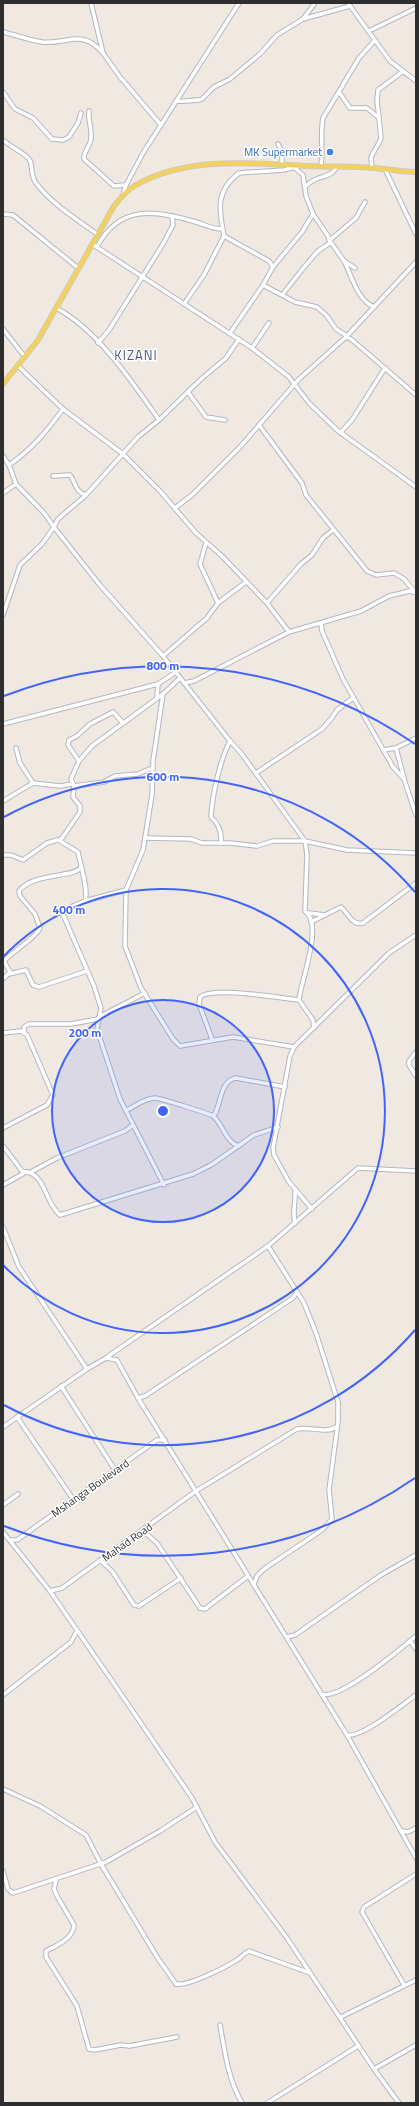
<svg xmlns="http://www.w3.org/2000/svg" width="419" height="2106" font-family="'Titillium Web',sans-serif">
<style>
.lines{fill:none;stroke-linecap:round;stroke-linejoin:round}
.minor-casing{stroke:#b4b7c1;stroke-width:5.5}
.major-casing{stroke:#c9c9c9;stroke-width:6}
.minor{stroke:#fff;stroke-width:3.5}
.major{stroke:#f2d163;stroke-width:4.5}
.ring{fill:none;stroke:#4264fb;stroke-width:2}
.shop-dot{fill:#3f7fe0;stroke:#fff;stroke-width:1.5}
.labels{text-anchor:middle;stroke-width:3;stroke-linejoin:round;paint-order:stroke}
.shop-label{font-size:11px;fill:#366cbe;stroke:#fff;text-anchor:end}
.street-label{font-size:11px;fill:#2e2e2e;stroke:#fff}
.quarter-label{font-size:13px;letter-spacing:1px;fill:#4d5680;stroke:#fff}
.centre{fill:#4264fb;stroke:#fff;stroke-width:2}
.ring-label{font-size:12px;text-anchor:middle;font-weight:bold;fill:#4264fb;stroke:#fff;stroke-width:3;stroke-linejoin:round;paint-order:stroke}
</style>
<rect width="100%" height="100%" fill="#efe9e1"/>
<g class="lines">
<!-- minor casing -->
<g class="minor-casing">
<g id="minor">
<polyline points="91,3 103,53 120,77 161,125"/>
<polyline points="348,3 390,61 416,81"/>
<polyline points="303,19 350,6"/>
<polyline points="369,31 416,8"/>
<path d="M3 32C16 35 29 40 42 42 67 45 81 28 102 52"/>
<polyline points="3,92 15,109 33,118 52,139 63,140 69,137 78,123 81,113"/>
<polyline points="339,92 350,108 367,108 379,118 381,139 371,157 372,168"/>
<path d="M176 101C178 102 201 100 202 99L214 87 230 79 260 54 277 35 303 19 315 3"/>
<path d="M89 111C88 121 92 128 91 138 91 146 83 151 84 159L114 186 126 185"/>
<polyline points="379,118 377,101 378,90 402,72"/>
<path d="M3 140C11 147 21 151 28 158 34 162 29 174 36 183 52 204 76 219 97 234"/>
<polyline points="278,144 282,151 282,164"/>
<path d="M321 166C323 150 320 134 323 118L359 58 375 40"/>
<polyline points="385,169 416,234"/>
<path d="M305 187C316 174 329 180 337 167"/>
<polyline points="123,195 126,185 143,153 239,3"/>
<polyline points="3,214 13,215 78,268"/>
<polyline points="330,240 356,218 365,202"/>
<polyline points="330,241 344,261 355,268"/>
<polyline points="92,244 252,348 289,377 309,403 337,430 416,487"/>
<path d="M97 247C119 204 156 210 196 222 206 225 212 229 222 229"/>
<path d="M344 261C352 276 357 300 374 307"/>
<path d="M273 267 269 261 224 236C219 210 215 191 239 173L284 170 299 166"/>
<polyline points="263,285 295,302 317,307 327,316 336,329 347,336"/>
<polyline points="282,295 305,266 318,251 330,243 328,236 313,214 306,196 303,175 295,168"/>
<polyline points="184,304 204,275 224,236"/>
<path d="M56 308C97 329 133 383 159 420"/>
<polyline points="3,329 25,357"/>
<polyline points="230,333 263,285 273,267 302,232 313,214"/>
<polyline points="346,337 416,262"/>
<polyline points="98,343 109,330 163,244 173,225 172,216"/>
<polyline points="252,348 269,323"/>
<polyline points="19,367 63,409 123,454 160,491 196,533 222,556 267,603 289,632"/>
<polyline points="188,392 206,417 225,420"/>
<polyline points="259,425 302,483 306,495 367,571 376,575 394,573 404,579 415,592"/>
<polyline points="340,433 352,420 385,368"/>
<polyline points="3,456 9,465 16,484 44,513 54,527 42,544 20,565 3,615"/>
<path d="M9 465C32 449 47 431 63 409"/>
<path d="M53 476 70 475C76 483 75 492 86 495L138 437 159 420 200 380 226 358 239 339"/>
<polyline points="3,493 16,484"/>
<path d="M86 495 58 519 54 527 99 584 163 656 230 741 241 753 305 841 307 855 305 911C324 924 301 980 299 1000L313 1020 314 1028"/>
<polyline points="175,508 192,495 240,447 299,379 346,337 351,339 416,395"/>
<polyline points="206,543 200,564 218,603"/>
<polyline points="267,603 301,564 312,555 323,538 333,530"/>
<polyline points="321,623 322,631 343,679 393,767 404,779 416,815"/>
<polyline points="163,656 207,618 218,603 246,582"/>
<polyline points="184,683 194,681 289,632 361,611 389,596 410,591 416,593"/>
<polyline points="163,694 153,761 152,795 143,850 126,890 125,946 141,988 173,1039 180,1046 233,1037 294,1047"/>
<polyline points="157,697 158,684"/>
<polyline points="3,724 158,684 176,672"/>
<polyline points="16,748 20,763 33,783"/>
<polyline points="396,748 404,778"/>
<polyline points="383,750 396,748 416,738"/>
<polyline points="79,761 68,745 69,740 77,736 90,724 113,712 123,723"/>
<polyline points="256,773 322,729 331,719 337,710 353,698"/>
<polyline points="74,786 104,782 115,776 138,774 152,768"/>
<polyline points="3,801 33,783 60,786 72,784"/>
<polyline points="145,838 191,839 202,843 230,843 257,846 273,841 305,841 347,850 416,853"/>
<path d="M221 843C222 832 219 824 211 817 212 796 220 760 230 741"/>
<polyline points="3,855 11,855 23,860 47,843 61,839"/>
<polyline points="85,901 126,890"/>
<polyline points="309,913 325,915"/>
<path d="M311 922 341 907C348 913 352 926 363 923L416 883"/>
<polyline points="9,974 26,970 33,985 39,987 87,971"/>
<path d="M3 979 10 972 4 961C12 952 37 937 40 928L35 914 20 896 19 891C33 872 76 878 81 867"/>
<polyline points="99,1017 145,993"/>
<polyline points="24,1032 24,1027 29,1024 71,1024 98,1019"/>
<polyline points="3,1033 21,1031 27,1035 53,1095 47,1105 3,1128"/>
<path d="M212 1039 199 1004 200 997C213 986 279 998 299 1000"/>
<polyline points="416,1052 409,1061 409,1065 416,1076"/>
<path d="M127 1110C135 1106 145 1098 155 1098 160 1098 210 1114 213 1116 223 1124 226 1143 239 1146"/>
<path d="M213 1115 215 1114C221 1102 221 1080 236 1078L285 1087"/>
<path d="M3 1146 22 1171C25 1172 29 1172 31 1173 46 1181 47 1205 60 1215L193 1174 211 1165 254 1135 278 1127"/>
<polyline points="31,1172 57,1158 125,1131 133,1125"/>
<polyline points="3,1185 26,1172"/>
<path d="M164 1185 120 1099 97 1029 101 1008 94 986 62 912 65 909 85 901C89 890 80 864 78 852L60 841 80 812V806L73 797 74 786 71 779 79 761 92 746 163 694 180 678"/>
<polyline points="312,1209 289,1182 274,1155 273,1148 290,1056 294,1047 389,953 416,935"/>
<path d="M295 1223C292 1211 296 1202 295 1189"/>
<polyline points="3,1227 19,1267 87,1369"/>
<polyline points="107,1357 268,1246 358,1168 416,1171"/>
<polyline points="61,1386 115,1470"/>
<polyline points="138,1398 145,1396 293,1298 297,1292"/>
<polyline points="17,1417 73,1499"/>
<polyline points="3,1427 87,1369 106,1358 117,1360 138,1398 347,1735 416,1858"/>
<polyline points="3,1505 18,1494"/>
<polyline points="143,1531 157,1543 200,1608 205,1609 248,1576"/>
<polyline points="3,1532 50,1591 121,1694 192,1798 215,1842 287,1938 374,2069 399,2103"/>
<polyline points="10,1540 17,1540 157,1440 165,1440"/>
<polyline points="100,1560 112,1571 134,1605 139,1606 181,1578"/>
<polyline points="254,1584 257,1576 264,1569 322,1530 332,1519 329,1490 338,1422 338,1402 316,1333 304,1303 268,1246"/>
<path d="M50 1591 62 1588 196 1491 297 1429C309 1426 327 1434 336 1427"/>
<polyline points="287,1637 295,1635 381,1575 416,1555"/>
<polyline points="410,1641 416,1649"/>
<path d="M321 1694C340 1701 400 1649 416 1636"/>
<polyline points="3,1695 71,1642 77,1631"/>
<path d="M347 1735C362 1738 402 1705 416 1695"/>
<path d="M3 1789 40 1806 86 1835 101 1864 157 1957 176 1984C187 1987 226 1967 237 1960 241 1958 244 1953 249 1951L310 1973"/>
<polyline points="402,1831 408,1832 416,1828"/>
<polyline points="3,1871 8,1889 13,1893 106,1862 160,1831 197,1807"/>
<path d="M56 1880 54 1889 57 1896 74 1925C74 1938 57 1945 46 1951V1957L77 2006 89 2049 95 2050 121 2045 129 2046 177 2037"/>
<polyline points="404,1985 362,1912 364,1907 416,1874"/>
<polyline points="341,2017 416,1980"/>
<path d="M220 2025C225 2052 228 2079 242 2103"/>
<polyline points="374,2069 416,2045"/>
<polyline points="267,2103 358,2046"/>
</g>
</g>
<!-- major casing -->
<g class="major-casing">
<path id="major" d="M3 384 38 340 114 206C120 198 127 190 136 185 186 156 254 163 309 166 331 167 352 166 374 168 388 169 402 172 416 172"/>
</g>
<!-- minor -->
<use href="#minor" class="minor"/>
<!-- major -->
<use href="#major" class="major"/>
</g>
<!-- distance rings -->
<circle cx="163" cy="1111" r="111" fill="#4264fb" fill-opacity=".12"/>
<g class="ring">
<circle cx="163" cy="1111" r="111"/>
<path d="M3 957A222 222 0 1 1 3 1265"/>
<path d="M415 1330A334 334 0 0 1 4 1405M4 817A334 334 0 0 1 415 892"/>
<path d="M415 1478A445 445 0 0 1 4 1526M4 696A445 445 0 0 1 415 744"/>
</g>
<!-- markers -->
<circle class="shop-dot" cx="330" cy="152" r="4"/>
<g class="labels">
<!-- shop labels -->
<g class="shop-label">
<text x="322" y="156">MK Supermarket</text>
</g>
<!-- street labels -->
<g class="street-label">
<text transform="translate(90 1488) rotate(-35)" y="4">Mshanga Boulevard</text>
<text transform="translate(127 1542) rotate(-35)" y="4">Mahad Road</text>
</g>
<!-- quarter labels -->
<g class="quarter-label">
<text x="136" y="360">KIZANI</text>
</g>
</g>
<circle cx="163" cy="1111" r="6" class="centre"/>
<g class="ring-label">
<text x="163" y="670">800 m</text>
<text x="163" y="781">600 m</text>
<text x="69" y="914">400 m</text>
<text x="85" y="1037">200 m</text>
</g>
<!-- border -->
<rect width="419" height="2106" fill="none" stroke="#2e2e2e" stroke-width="8"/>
</svg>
